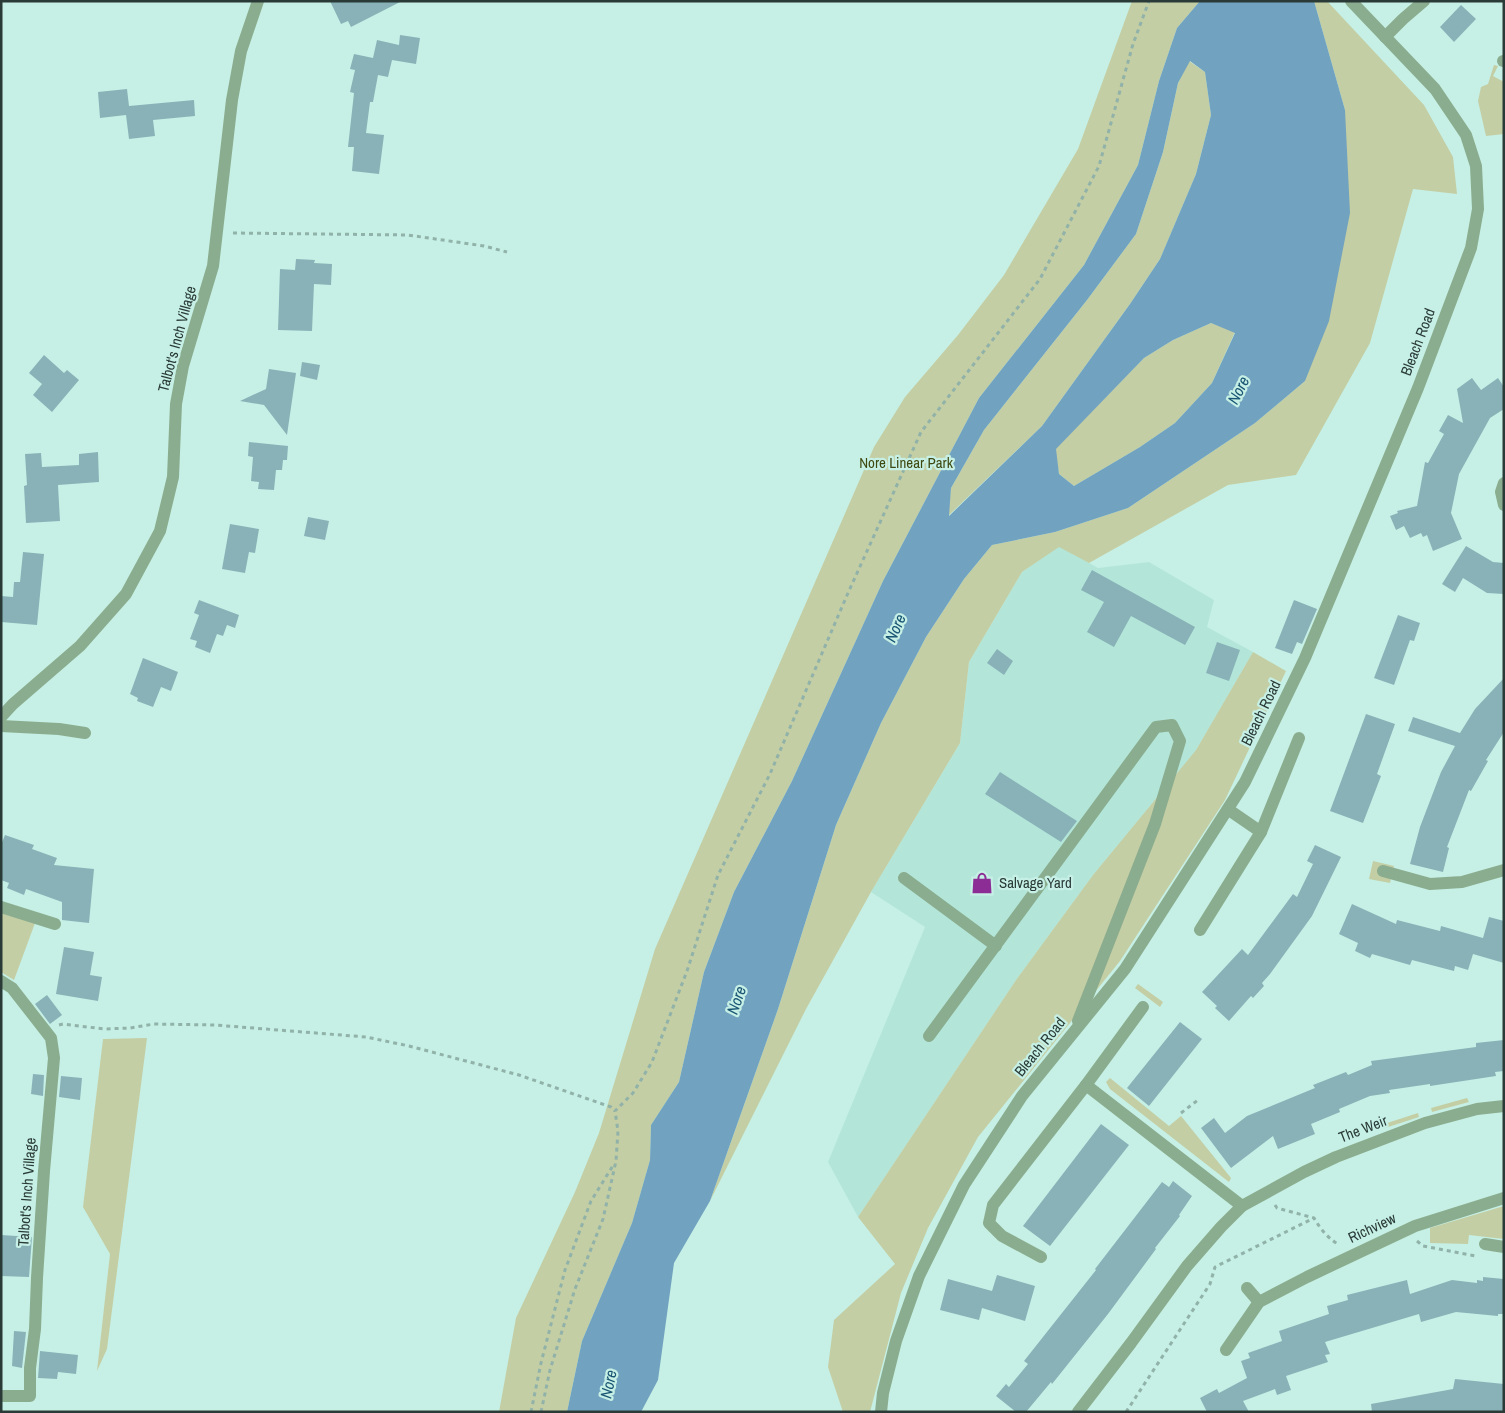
<svg xmlns="http://www.w3.org/2000/svg" width="1505" height="1413" font-family="'Archivo Narrow',sans-serif">
<style>
.built{fill:#b3e6d9}
.green{fill:#c4cea4}
.water{fill:#71a2bf;fill-rule:evenodd}
.building{fill:#88b2b8}
.lines{fill:none;stroke-linecap:round;stroke-linejoin:round}
.path{stroke:#91b2a9;stroke-width:3;stroke-dasharray:4 4;stroke-linecap:butt}
.minor{stroke:#8bad8f;stroke-width:12}
.labels{text-anchor:middle;stroke-width:4.5;stroke-linejoin:round;paint-order:stroke}
.street-label{font-size:15px;fill:#2a3b37;stroke:#c6f0e5}
.park-label{font-size:15px;fill:#3e470f;stroke:#c6f0e5}
.poi-label{font-size:15px;fill:#2a3b37;stroke:#c6f0e5;text-anchor:start}
.water-label{font-size:16px;font-style:italic;fill:#195473;stroke:#c6f0e5}
</style>
<rect width="100%" height="100%" fill="#c6f0e5"/>
<!-- built -->
<polygon class="built" points="1059,546 1098,568 1149,562 1214,600 1207,627 1253,652 1196,750 1093,875 1016,980 858,1217 828,1162 925,927 871,892 960,743 969,662 1022,572"/>
<!-- green -->
<g class="green">
<polygon points="1132,1 1200,1 1177,28 1159,81 1138,165 1084,265 979,398 883,581 792,781 734,892 704,972 679,1082 651,1125 650,1160 632,1223 582,1341 567,1412 499,1412 516,1318 575,1192 599,1133 655,949 874,447 905,397 958,335 1004,275 1078,149"/>
<polygon points="1314,1 1327,1 1424,105 1453,157 1457,194 1413,189 1370,343 1296,475 1228,485 1089,563 1059,547 1022,572 969,662 960,743 871,892 806,1009 710,1201 778,1009 836,825 881,723 926,637 964,579 992,545 1055,532 1128,508 1255,423 1305,381 1345,110"/>
<polygon points="1189,61 1205,72 1211,115 1196,174 1160,259 1130,304 1042,426 948,516 951,488 984,430 1087,300 1136,234 1163,152 1178,83"/>
<polygon points="1494,65 1498,66 1493,76 1504,82 1504,134 1486,136 1478,101 1481,87 1488,84"/>
<polygon points="1211,323 1235,332 1212,383 1175,423 1140,447 1074,486 1059,474 1055,449 1144,358 1173,340"/>
<polygon points="1253,652 1286,671 1225,800 1120,961 978,1137 928,1228 901,1293 870,1412 843,1412 828,1367 834,1320 895,1264 858,1217 1016,980 1093,875 1196,750"/>
<polygon points="1373,861 1394,866 1390,883 1369,879"/>
<polygon points="1,913 35,923 14,980 1,972"/>
<polygon points="1138,984 1163,1002 1160,1007 1135,988"/>
<polygon points="147,1038 107,1349 97,1371 110,1254 83,1207 103,1039"/>
<polygon points="1110,1078 1169,1126 1181,1116 1231,1178 1229,1182 1110,1089 1106,1082"/>
<polygon points="1467,1098 1469,1102 1432,1112 1431,1108"/>
<polygon points="1418,1113 1419,1117 1382,1129 1381,1125"/>
<polygon points="1504,1206 1504,1239 1469,1235 1468,1244 1430,1243 1430,1228"/>
</g>
<!-- water -->
<path class="water" d="M1200 1H1314L1345 110 1350 213 1329 321 1305 381 1255 423 1128 508 1055 532 992 545 964 579 926 637 881 723 836 825 778 1009 710 1201 674 1263 658 1380 641 1412H567L582 1341 632 1223 650 1160 651 1125 679 1082 704 972 734 892 792 781 883 581 979 398 1084 265 1138 165 1159 81 1177 28ZM1190 61 1205 72 1211 115 1196 174 1160 259 1130 304 1042 426 949 516 951 488 984 430 1087 300 1136 234 1163 152 1178 83ZM1211 323 1235 333 1212 383 1175 423 1140 447 1074 486 1059 474 1056 449 1144 358 1173 340Z"/>
<!-- building -->
<g class="building">
<polygon points="330,1 402,1 351,27 348,21 341,24"/>
<polygon points="1461,5 1476,19 1454,42 1440,27"/>
<polygon points="400,35 420,38 416,64 392,60 388,77 378,75 373,102 370,102 366,133 384,135 379,174 352,171 354,147 348,147 354,93 350,92 355,70 350,69 354,54 373,58 377,40 399,45"/>
<polygon points="127,89 129,106 194,100 195,116 153,120 155,136 129,139 126,115 100,118 98,92"/>
<polygon points="296,259 315,260 314,263 332,264 331,285 314,284 312,331 278,330 280,269 295,270"/>
<polygon points="44,355 64,373 67,370 79,380 52,412 33,395 42,384 29,373"/>
<polygon points="302,362 320,365 317,380 300,376"/>
<polygon points="269,369 296,373 287,435 264,405 240,401 266,389"/>
<polygon points="1472,378 1481,390 1498,378 1504,387 1504,409 1490,418 1459,474 1451,513 1462,539 1433,551 1427,535 1423,537 1421,533 1410,538 1404,526 1396,530 1390,516 1398,513 1397,511 1417,506 1425,462 1428,463 1444,434 1439,431 1448,415 1463,423 1457,389"/>
<polygon points="249,442 288,446 287,460 283,460 282,470 276,470 274,490 258,489 259,482 251,481 253,457 248,456"/>
<polygon points="98,452 99,482 58,485 60,521 26,523 24,486 27,485 25,454 41,453 42,467 79,465 79,454"/>
<polygon points="308,517 329,521 325,540 304,536"/>
<polygon points="230,524 259,529 255,553 249,552 245,573 222,569"/>
<polygon points="1466,546 1493,562 1504,563 1504,594 1487,593 1463,578 1455,592 1442,584"/>
<polygon points="23,552 44,554 37,625 1,622 1,596 13,597 14,582 20,582"/>
<polygon points="1092,570 1195,627 1185,645 1131,616 1114,647 1087,632 1104,602 1081,590"/>
<polygon points="199,600 239,615 235,628 227,625 223,636 217,634 210,653 195,647 197,641 190,639 199,615 194,613"/>
<polygon points="1294,600 1317,609 1302,644 1297,642 1292,654 1275,648"/>
<polygon points="1398,615 1420,623 1414,641 1410,640 1394,685 1374,678"/>
<polygon points="1217,642 1240,650 1229,681 1206,673"/>
<polygon points="997,649 1013,661 1004,675 987,663"/>
<polygon points="143,658 178,672 171,691 161,687 153,707 137,701 138,698 130,694"/>
<polygon points="1504,678 1504,732 1486,760 1488,761 1471,791 1469,790 1447,847 1449,848 1443,872 1410,864 1420,827 1441,772 1455,746 1408,731 1413,717 1460,733 1475,709"/>
<polygon points="1366,714 1395,724 1377,774 1381,776 1363,823 1330,811"/>
<polygon points="1000,772 1077,821 1061,842 985,794"/>
<polygon points="5,835 34,845 32,849 57,858 54,865 94,869 89,923 62,920 62,902 26,889 24,895 7,888 9,883 1,880 1,845"/>
<polygon points="1315,845 1341,857 1312,916 1270,974 1262,983 1264,986 1253,998 1251,996 1229,1021 1215,1008 1217,1006 1202,992 1242,949 1248,955 1293,894 1297,897 1313,864 1307,861"/>
<polygon points="1352,904 1396,924 1397,920 1440,931 1441,926 1483,938 1489,917 1504,921 1504,963 1473,954 1468,970 1455,966 1454,971 1412,960 1410,965 1372,954 1370,958 1355,951 1358,943 1339,934"/>
<polygon points="64,947 94,952 90,975 102,977 98,1001 56,994"/>
<polygon points="47,995 62,1015 50,1024 35,1004"/>
<polygon points="1180,1022 1202,1039 1149,1106 1127,1088"/>
<polygon points="1504,1040 1504,1071 1495,1072 1496,1076 1430,1086 1430,1084 1389,1090 1390,1093 1370,1096 1339,1109 1340,1112 1311,1124 1315,1134 1278,1149 1273,1136 1231,1168 1201,1128 1214,1118 1225,1133 1247,1116 1315,1088 1313,1085 1346,1072 1348,1075 1372,1065 1371,1061 1476,1047 1476,1043"/>
<polygon points="33,1074 44,1075 43,1096 31,1094"/>
<polygon points="61,1076 82,1078 80,1100 59,1097"/>
<polygon points="1101,1124 1129,1145 1050,1246 1023,1226"/>
<polygon points="1173,1181 1192,1196 1179,1215 1180,1216 1155,1248 1156,1249 1108,1314 1052,1384 1051,1382 1026,1412 1016,1412 996,1396 1006,1384 1009,1387 1028,1364 1024,1361 1096,1270 1095,1269 1162,1182 1169,1187"/>
<polygon points="1,1235 32,1237 29,1277 1,1276"/>
<polygon points="997,1275 1035,1286 1025,1321 982,1308 979,1320 940,1310 948,1279 992,1291"/>
<polygon points="1483,1277 1504,1279 1504,1314 1498,1314 1498,1316 1456,1312 1421,1322 1419,1314 1325,1342 1330,1354 1325,1355 1328,1362 1286,1376 1291,1390 1277,1395 1275,1389 1243,1401 1249,1412 1207,1412 1200,1398 1217,1389 1219,1393 1247,1378 1241,1361 1250,1358 1248,1353 1282,1341 1279,1331 1329,1314 1327,1306 1348,1300 1347,1295 1407,1280 1410,1294 1452,1280 1477,1283 1477,1280 1483,1281"/>
<polygon points="14,1331 26,1332 22,1368 12,1366"/>
<polygon points="40,1351 78,1355 76,1374 58,1372 57,1379 38,1378"/>
<polygon points="1455,1379 1504,1384 1504,1412 1372,1412 1371,1404 1453,1389"/>
</g>
<g class="lines">
<!-- path -->
<g class="path">
<polyline points="233,233 408,235 484,246 507,252"/>
<polyline points="59,1025 63,1024 104,1029 130,1028 154,1024 215,1025 366,1037 409,1046 519,1075 611,1107 615,1111"/>
<polyline points="1181,1113 1198,1100"/>
<path d="M1275 1205 1277 1208 1314 1218C1321 1230 1327 1237 1339 1245"/>
<polyline points="1417,1241 1423,1246 1476,1256"/>
<polyline points="531,1412 541,1363 565,1270 591,1201 614,1164"/>
<polyline points="541,1412 550,1370 575,1289 603,1219 616,1161 618,1131 615,1111 633,1093 652,1062 687,971 718,875 770,774 848,593 921,432 1040,279 1099,166 1133,44 1149,1"/>
<polyline points="1126,1412 1210,1284 1215,1267 1314,1218"/>
</g>
<!-- minor -->
<g class="minor">
<polyline points="1385,37 1403,19 1424,1"/>
<polyline points="1503,61 1504,61"/>
<polyline points="1504,483 1501,492 1504,505"/>
<polyline points="1,717 13,704 80,646 126,594 160,531 173,477 176,404 183,366 213,266 232,100 241,51 258,1"/>
<polyline points="1,726 59,729 85,733"/>
<polyline points="1229,810 1261,832"/>
<polyline points="1383,871 1430,884 1462,882 1504,870"/>
<polyline points="904,878 996,946"/>
<polyline points="1,907 55,924"/>
<polyline points="1200,930 1261,832 1299,738"/>
<polyline points="1,981 12,988 51,1038 54,1058 44,1171 37,1278 35,1329 30,1368 30,1396 1,1396"/>
<polyline points="929,1036 1156,727 1172,725 1180,741 1155,824 1078,1021"/>
<polyline points="1086,1085 1242,1206"/>
<polyline points="1485,1244 1504,1247"/>
<polyline points="1041,1257 1002,1236 989,1223 993,1205 1086,1085 1143,1007"/>
<polyline points="1247,1288 1259,1302"/>
<polyline points="1226,1350 1259,1302 1307,1277 1415,1226 1504,1198"/>
<polyline points="881,1412 883,1393 896,1341 919,1276 964,1185 1022,1096 1125,969 1245,782 1305,658 1418,388 1471,248 1478,209 1476,166 1466,135 1435,89 1351,1"/>
<polyline points="1078,1412 1131,1343 1187,1266 1221,1227 1242,1206 1304,1172 1336,1157 1425,1123 1477,1109 1504,1106"/>
</g>
</g>
<!-- icons -->
<defs>
<g id="shop-bare" transform="scale(1.725)"><path d="M-5-2.5h2.3a2.7 3.5 0 0 1 5.4 0H5L5.5 6h-11ZM-1.5-2.5h3a1.5 2.3 0 0 0-3 0Z" fill="#8c2d96" stroke="#c6f0e5" stroke-width="2.5" paint-order="stroke"/></g>
</defs>
<g fill-rule="evenodd">
<use href="#shop-bare" x="982" y="883"/>
</g>
<g class="labels">
<!-- street labels -->
<g class="street-label">
<text transform="translate(177 339) rotate(-75)" y="5">Talbot's Inch Village</text>
<text transform="translate(1418 342) rotate(-69)" y="5">Bleach Road</text>
<text transform="translate(1261 713) rotate(-64)" y="5">Bleach Road</text>
<text transform="translate(1040 1047) rotate(-51)" y="5">Bleach Road</text>
<text transform="translate(1363 1129) rotate(-21)" y="5">The Weir</text>
<text transform="translate(27 1192) rotate(-86)" y="5">Talbot's Inch Village</text>
<text transform="translate(1372 1228) rotate(-25)" y="5">Richview</text>
</g>
<!-- park labels -->
<g class="park-label">
<text x="906" y="468">Nore Linear Park</text>
</g>
<!-- poi labels -->
<g class="poi-label">
<text x="999" y="888">Salvage Yard</text>
</g>
<!-- water labels -->
<g class="water-label">
<text transform="translate(1238 390) rotate(-63)" y="6">Nore</text>
<text transform="translate(895 628) rotate(-66)" y="6">Nore</text>
<text transform="translate(736 1000) rotate(-71)" y="6">Nore</text>
<text transform="translate(608 1384) rotate(-78)" y="6">Nore</text>
</g>
</g>
<!-- border -->
<rect width="1505" height="1413" fill="none" stroke="#2a3b37" stroke-width="5"/>
</svg>
